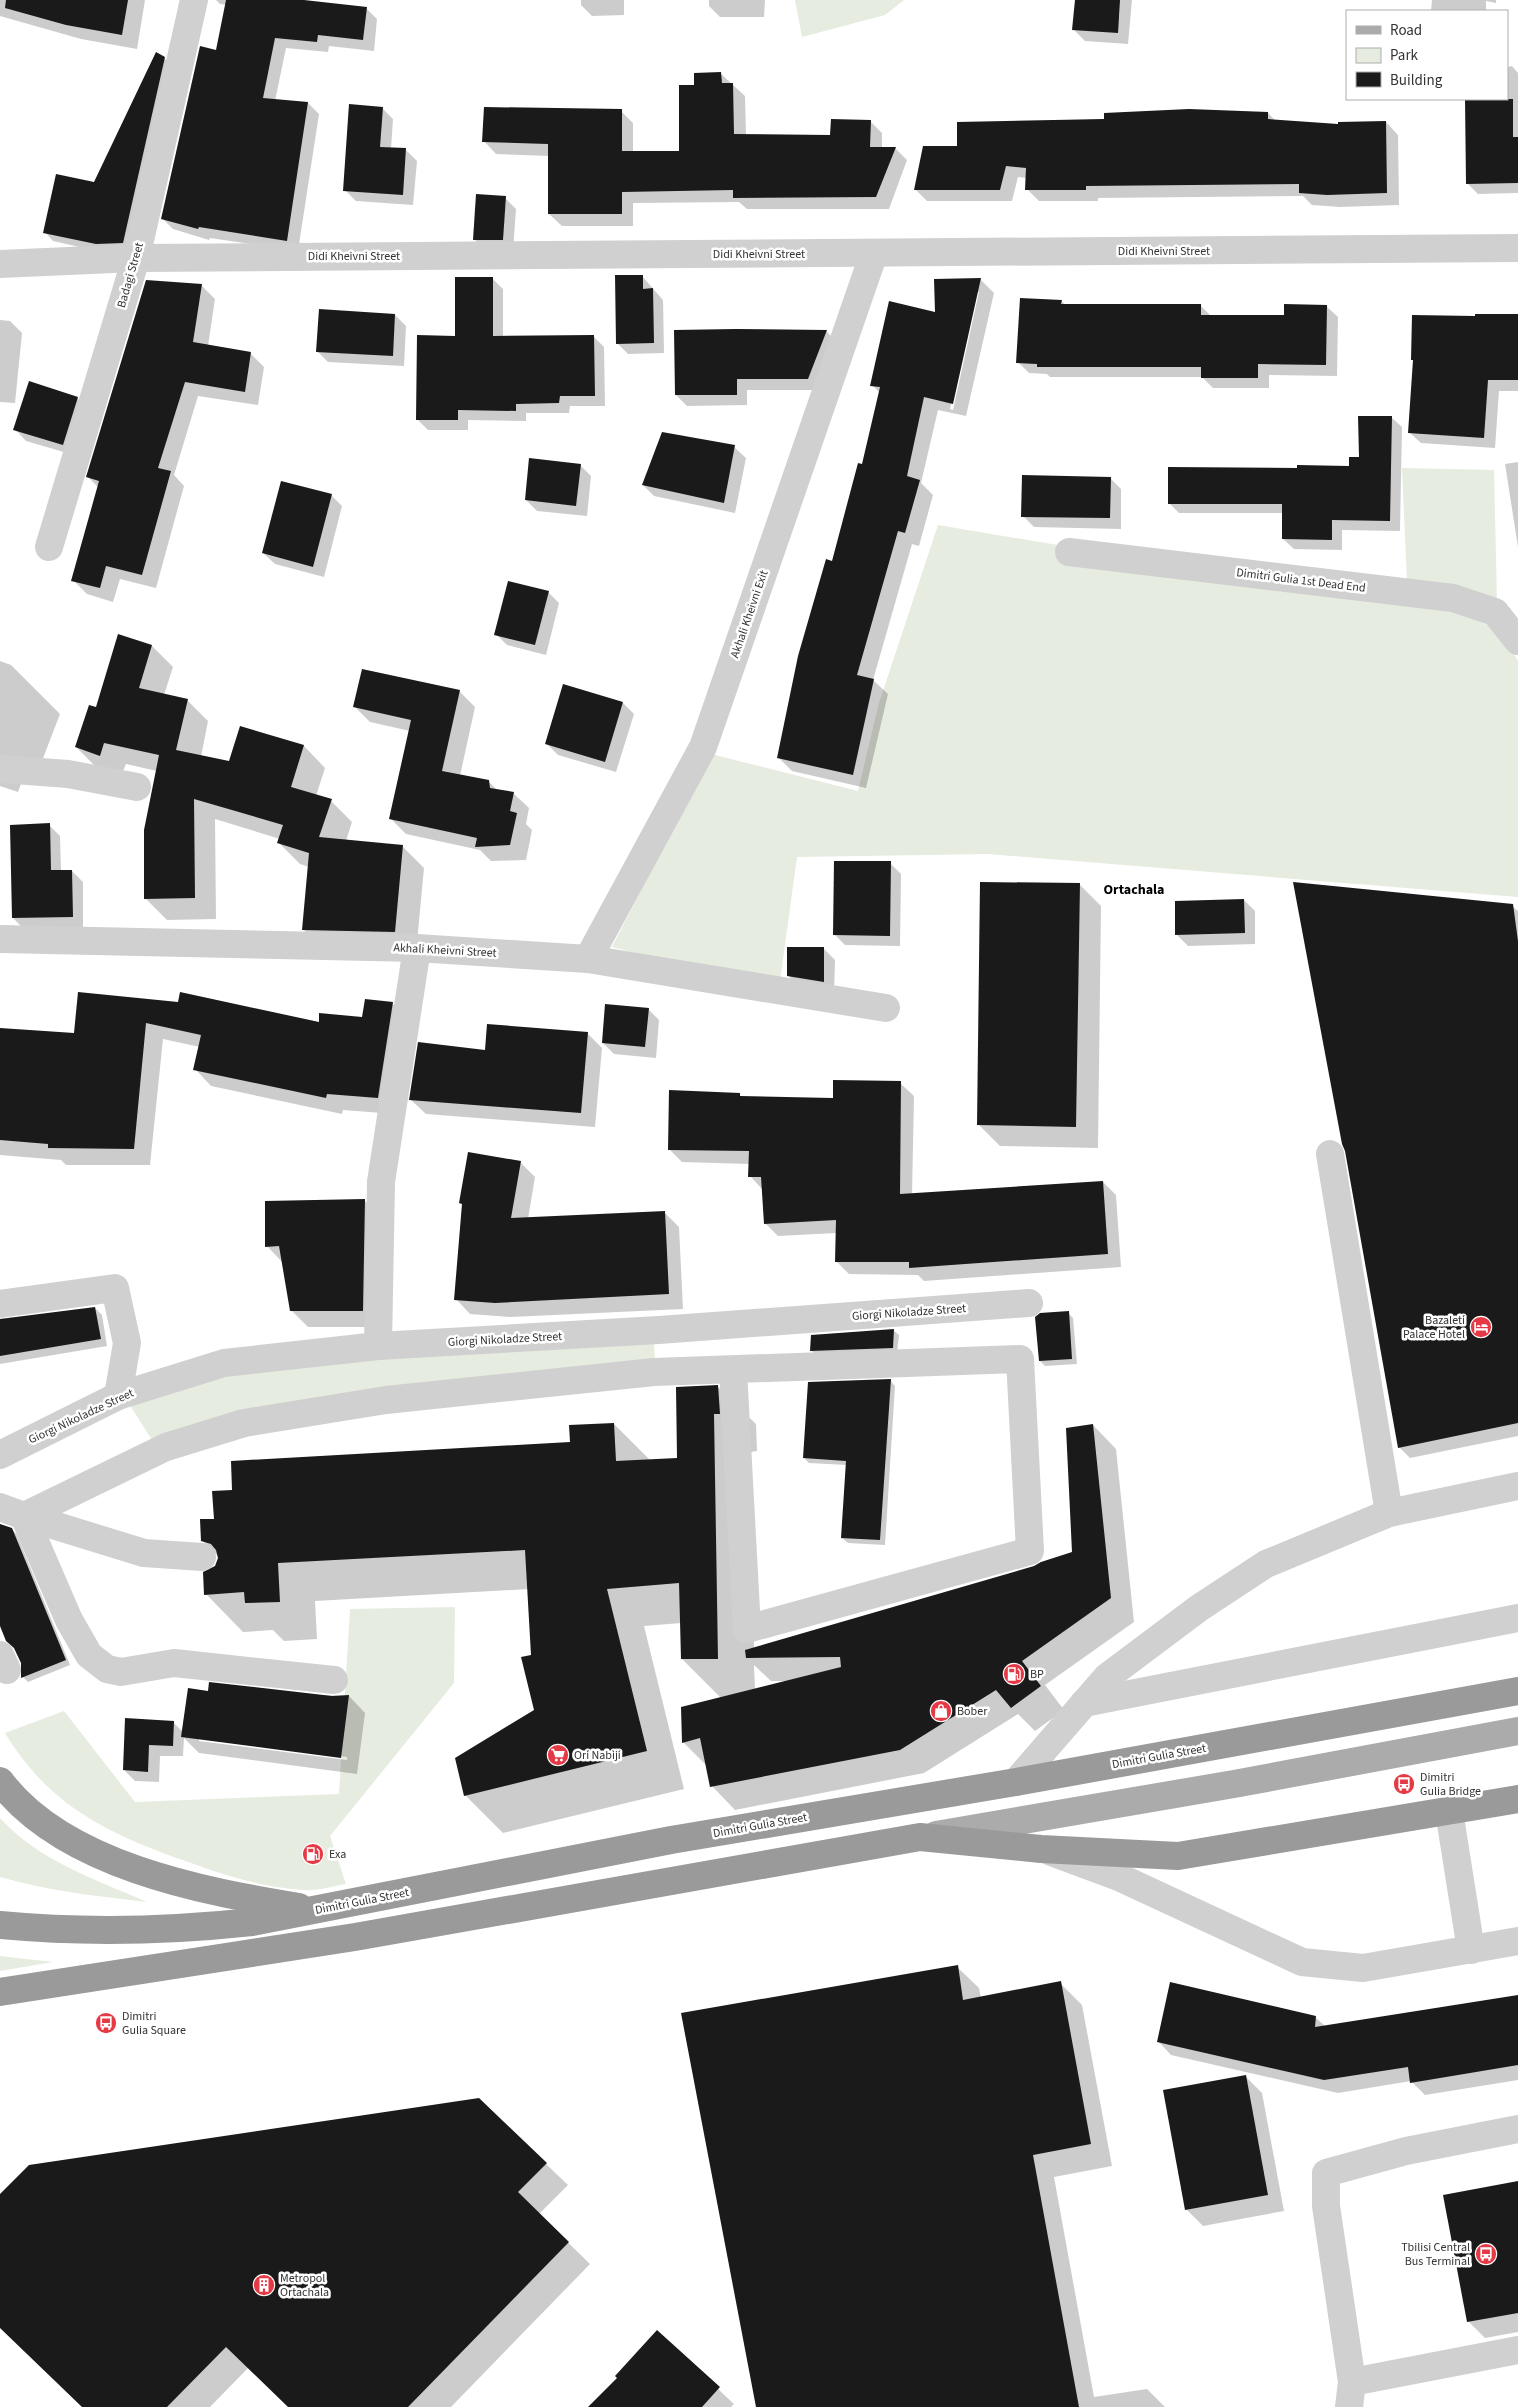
<svg xmlns="http://www.w3.org/2000/svg" width="1518" height="2407" font-family="'Source Sans 3',sans-serif">
<style>
.green{fill:#e6ecdf}
.shadow{fill:#0003;fill-rule:evenodd}
.building{fill:#1a1a1a}
.lines{fill:none;stroke-linecap:round;stroke-linejoin:round}
.minor{stroke:#d0d0d0;stroke-width:28}
.major{stroke:#ababab;stroke-width:28}
.highway{stroke:#9a9a9a;stroke-width:28}
.labels{text-anchor:middle;stroke-width:5;stroke-linejoin:round;paint-order:stroke}
.street-label{font-size:12px;fill:#333;stroke:#fff}
.poi-label{font-size:12px;fill:#333;stroke:#fff;text-anchor:start}
.neighbourhood-label{font-size:14px;font-weight:bold;fill:#000;stroke:#fff}
</style>
<rect width="100%" height="100%" fill="#fff"/>
<!-- green -->
<g class="green">
<polygon points="795,0 904,0 885,15 802,37"/>
<polygon points="1402,468 1494,470 1497,603 1407,581"/>
<path d="M938 525 1446 610C1485 622 1497 623 1518 661V897L988 854 797 857 780 981 713 973 612 947 711 754 858 791 879 703Z"/>
<polygon points="654,1343 656,1382 386,1387 154,1443 126,1399 225,1370 378,1351"/>
<path d="M455 1607 454 1683 330 1836 346 1884C333 1886 318 1891 304 1890 266 1888 229 1877 194 1864 113 1836 51 1809 5 1733L64 1711 135 1802 339 1794 350 1609Z"/>
<path d="M0 1818C39 1861 95 1879 147 1902 97 1896 48 1891 0 1877Z"/>
<polygon points="0,1956 53,1962 0,1971"/>
</g>
<!-- shadow -->
<g class="shadow">
<polygon points="0,0 145,0 137,49 81,39 0,16"/>
<polygon points="216,0 292,0 366,8 377,19 374,51 329,46 328,52 286,48 275,101 308,103 319,114 298,251 210,238 209,240 173,229 162,218 217,51 227,5 220,4"/>
<polygon points="581,0 624,0 624,15 592,16 581,5"/>
<polygon points="709,0 765,0 764,17 720,17 709,6"/>
<polygon points="1076,0 1132,0 1128,44 1085,41 1074,30"/>
<polygon points="1432,0 1496,0 1496,3 1486,1 1486,11 1431,11"/>
<polygon points="164,58 173,67 132,251 106,253 53,241 45,232 95,183"/>
<polygon points="1512,66 1518,73 1518,193 1478,194 1467,183 1466,99 1507,99 1507,67"/>
<polygon points="721,74 745,96 746,135 832,136 870,121 882,133 882,148 895,148 907,160 889,209 747,209 739,202 633,203 633,226 562,226 549,214 549,156 496,154 484,141 621,111 633,123 633,152 680,152 695,86"/>
<polygon points="382,108 393,119 391,149 406,150 417,161 413,205 356,201 345,190"/>
<polygon points="1268,113 1276,121 1340,125 1386,122 1398,135 1399,205 1340,207 1312,205 1303,196 1098,198 1098,201 1039,201 1027,189 1027,178 1018,177 1012,201 927,201 915,189 958,147 1106,121"/>
<polygon points="505,198 516,209 513,250 485,250 474,239"/>
<polygon points="642,276 663,300 664,353 628,354 617,343"/>
<polygon points="492,278 503,289 503,337 593,336 604,347 605,406 570,406 569,413 526,413 526,421 468,420 468,430 428,430 417,419 457,337"/>
<path d="M980 279 994 293 966 416 938 410 921 483 933 495 919 546 912 544 873 680 888 694 866 788 792 771 778 757 833 562 863 466 880 393 872 385 937 313ZM976 292H979L953 410 950 409Z"/>
<polygon points="201,285 215,299 208,346 250,353 264,367 258,405 198,396 174,475 184,486 156,588 120,579 113,602 87,594 73,580 98,487 88,477"/>
<polygon points="1061,301 1066,305 1200,305 1211,316 1285,316 1326,306 1338,317 1337,376 1269,375 1269,388 1213,388 1202,377 1050,377 1047,374 1029,373 1018,362"/>
<polygon points="395,315 406,326 404,366 328,362 317,351"/>
<polygon points="1518,316 1518,391 1499,391 1495,448 1421,443 1409,432 1414,361 1412,360 1413,317"/>
<polygon points="0,320 10,321 22,333 15,403 0,402"/>
<polygon points="826,331 837,342 819,390 747,390 747,405 687,406 676,395"/>
<polygon points="77,398 88,409 74,455 26,441 15,429"/>
<polygon points="1391,417 1402,427 1400,531 1342,530 1342,550 1294,549 1283,539 1283,513 1179,513 1169,503 1298,469 1350,467 1360,458"/>
<polygon points="734,447 746,458 735,513 654,496 643,485"/>
<polygon points="1518,462 1518,547 1505,464"/>
<polygon points="580,465 591,476 587,516 537,511 526,500"/>
<polygon points="1110,478 1121,489 1121,529 1034,527 1023,516"/>
<polygon points="331,495 342,506 324,577 275,564 263,553"/>
<polygon points="548,592 559,603 546,655 507,645 496,634"/>
<polygon points="119,636 152,646 173,667 164,695 187,700 208,721 201,757 230,763 241,728 304,746 325,768 316,796 331,801 352,822 346,841 402,846 424,868 416,953 324,951 303,929 309,867 300,864 279,843 280,839 215,819 216,919 167,920 145,898 157,771 126,764 121,776 97,768 76,747 96,709"/>
<polygon points="0,661 11,665 60,714 37,774 26,770 18,792 0,786"/>
<polygon points="459,691 475,707 460,776 489,782 497,790 513,793 529,808 526,824 532,830 526,860 491,861 480,850 406,834 391,819 410,731 370,722 355,707"/>
<polygon points="623,703 634,714 616,772 558,755 547,744"/>
<polygon points="49,825 60,836 61,871 72,871 83,882 83,927 24,929 13,918"/>
<polygon points="890,863 901,874 900,946 845,945 834,934"/>
<polygon points="1079,884 1101,906 1098,1148 1000,1146 978,1124"/>
<polygon points="1244,900 1255,911 1255,944 1188,946 1177,935"/>
<polygon points="1512,906 1518,911 1518,1436 1410,1458 1399,1447"/>
<polygon points="824,949 835,960 834,992 799,987 788,975"/>
<polygon points="79,993 320,1023 363,1019 392,1003 409,1020 395,1114 343,1110 342,1114 211,1086 195,1069 200,1047 163,1039 150,1165 66,1165 61,1160 0,1155 0,1029 75,1034"/>
<polygon points="648,1009 659,1020 656,1058 614,1054 603,1043"/>
<polygon points="587,1033 602,1048 595,1127 426,1114 411,1100 486,1051"/>
<polygon points="900,1083 914,1096 912,1195 1103,1182 1116,1195 1121,1267 924,1281 918,1275 849,1274 836,1261 836,1233 778,1236 765,1223 763,1190 750,1176 750,1164 682,1162 669,1149 739,1094 742,1097 834,1099"/>
<polygon points="520,1162 535,1177 528,1219 664,1212 679,1227 683,1309 511,1317 470,1314 456,1299 463,1205 461,1203"/>
<polygon points="365,1201 381,1217 379,1327 308,1327 291,1310 283,1263 267,1246"/>
<polygon points="95,1308 102,1315 107,1346 0,1364 0,1319"/>
<polygon points="1068,1313 1073,1318 1077,1364 1045,1366 1040,1361"/>
<polygon points="893,1330 899,1335 897,1353 817,1356 811,1350"/>
<polygon points="890,1380 895,1386 885,1545 848,1543 842,1538 847,1465 809,1463 804,1458"/>
<path d="M718 1387 756 1424 757 1451 751 1452 754 1649 1035 1567 1073 1553 1093 1425 1116 1449 1134 1622 1045 1685 1064 1710 1035 1731 1018 1714 924 1773 735 1810 712 1786 707 1766 683 1742 721 1698 682 1659 681 1623 644 1626 684 1789 503 1833 465 1795 535 1711 529 1589 315 1601 317 1639 284 1641 273 1630 243 1632 206 1594 219 1557 203 1541 234 1491 571 1443 614 1424 651 1461 679 1460ZM754 1665 771 1681H786L755 1690Z"/>
<polygon points="0,1525 12,1529 17,1535 70,1665 28,1682 23,1677 22,1663 0,1623"/>
<path d="M209 1692 349 1696 365 1713 357 1774 199 1753 184 1738 183 1756H160L159 1782 135 1781 124 1770 126 1720 173 1722 183 1732ZM199 1738 347 1757V1760L199 1741Z"/>
<polygon points="957,1967 979,1988 981,1998 1060,1983 1082,2005 1112,2166 1054,2177 1094,2397 1147,2389 1165,2407 757,2407"/>
<polygon points="1518,1996 1518,2080 1425,2095 1411,2081 1338,2093 1171,2055 1158,2041 1315,2017 1326,2027"/>
<polygon points="1246,2077 1262,2093 1284,2211 1203,2226 1186,2209"/>
<polygon points="546,2164 568,2185 539,2214 590,2264 451,2407 289,2407 249,2367 210,2407 83,2407 0,2326 0,2196"/>
<polygon points="1518,2182 1518,2332 1485,2338 1468,2321"/>
<polygon points="657,2332 734,2404 731,2407 590,2407 619,2378"/>
</g>
<!-- building -->
<g class="building">
<polygon points="6,0 128,0 122,35 66,25 5,8"/>
<polygon points="226,0 304,0 367,7 363,40 318,35 317,42 275,38 263,98 308,102 287,241 199,227 198,229 161,219 200,46 216,50"/>
<polygon points="1075,0 1120,0 1118,33 1072,30"/>
<polygon points="156,52 165,57 123,243 96,244 43,233 56,174 94,182"/>
<polygon points="721,72 722,83 733,83 734,134 830,135 831,119 871,120 870,147 896,147 876,197 733,198 733,190 622,192 622,214 548,214 548,144 482,142 484,107 622,109 622,151 679,151 679,85 694,85 694,73"/>
<polygon points="1465,99 1513,99 1513,137 1518,137 1518,183 1466,184"/>
<polygon points="349,104 383,107 380,147 406,148 403,195 343,191"/>
<polygon points="1189,109 1268,112 1268,119 1338,124 1338,122 1386,121 1387,193 1327,195 1299,193 1299,184 1086,186 1086,190 1025,190 1026,168 1006,166 1000,190 914,190 923,146 957,146 957,122 1104,119 1104,113"/>
<polygon points="476,194 506,196 503,240 473,240"/>
<polygon points="615,275 643,275 643,289 653,288 654,343 616,344"/>
<polygon points="455,277 493,277 493,336 594,335 595,396 560,396 559,403 516,404 516,411 458,410 458,420 416,420 417,335 455,336"/>
<polygon points="981,278 953,404 924,397 907,476 920,480 905,533 898,531 857,675 874,679 853,775 777,758 798,656 826,559 832,561 858,463 862,464 880,387 870,386 889,301 935,312 934,279"/>
<polygon points="146,280 202,284 193,342 251,352 245,392 185,382 158,468 171,471 142,575 106,566 100,588 71,581 99,481 86,477"/>
<polygon points="1020,298 1062,300 1061,304 1201,304 1201,315 1284,315 1284,304 1327,305 1326,365 1258,364 1258,378 1201,378 1201,367 1037,367 1037,364 1016,363"/>
<polygon points="319,309 395,314 393,356 316,352"/>
<polygon points="1475,314 1518,314 1518,380 1488,380 1484,438 1408,433 1413,360 1411,360 1412,315 1475,316"/>
<polygon points="674,330 736,329 827,330 808,379 737,379 737,395 675,395"/>
<polygon points="29,381 78,397 63,445 13,430"/>
<polygon points="1358,416 1392,416 1390,521 1332,520 1332,540 1282,539 1282,504 1168,504 1168,467 1297,468 1297,465 1349,466 1349,457 1359,457"/>
<polygon points="662,432 735,445 724,503 642,485"/>
<polygon points="529,458 581,464 576,506 525,500"/>
<polygon points="1022,475 1111,477 1110,518 1021,517"/>
<polygon points="281,481 332,494 313,567 262,553"/>
<polygon points="508,581 549,591 535,645 494,635"/>
<polygon points="118,634 152,645 139,688 188,699 176,750 229,761 240,726 304,745 291,787 332,799 319,837 403,845 395,932 302,930 309,853 277,843 283,825 194,799 195,898 144,899 144,830 159,755 104,743 100,756 75,747 89,705 96,707"/>
<polygon points="362,669 460,690 442,771 489,780 490,788 514,792 510,811 517,813 510,845 475,847 477,838 389,819 411,720 353,707"/>
<polygon points="563,684 623,702 605,762 545,744"/>
<polygon points="50,823 51,870 72,870 73,917 12,918 10,825"/>
<polygon points="834,861 891,861 890,936 833,935"/>
<polygon points="980,882 1080,883 1076,1127 977,1125"/>
<polygon points="1293,882 1513,904 1518,941 1518,1423 1398,1448 1345,1151 1342,1144"/>
<polygon points="1244,899 1245,933 1175,935 1175,901"/>
<polygon points="787,947 824,947 824,982 787,976"/>
<polygon points="78,992 178,1002 180,992 319,1022 319,1013 362,1017 365,999 393,1002 378,1098 327,1094 326,1098 193,1070 201,1035 146,1023 134,1149 48,1148 48,1144 0,1140 0,1028 74,1033"/>
<polygon points="605,1004 649,1008 645,1047 602,1043"/>
<polygon points="487,1024 588,1032 581,1113 409,1100 418,1042 485,1050"/>
<polygon points="833,1080 901,1081 900,1194 1103,1181 1108,1254 909,1268 909,1262 835,1262 836,1220 764,1224 761,1177 748,1177 749,1151 668,1150 669,1090 740,1093 740,1096 833,1098"/>
<polygon points="468,1152 521,1161 511,1218 665,1211 669,1294 495,1303 454,1300 462,1204 459,1203"/>
<polygon points="365,1199 363,1311 290,1311 279,1246 265,1247 265,1201"/>
<polygon points="95,1307 101,1339 0,1356 0,1319"/>
<polygon points="1069,1311 1072,1359 1039,1361 1035,1317 1040,1313"/>
<polygon points="894,1329 893,1348 810,1351 811,1335"/>
<polygon points="891,1379 880,1540 841,1538 846,1461 803,1458 808,1382"/>
<polygon points="718,1385 720,1414 714,1414 718,1659 681,1659 679,1583 607,1589 647,1751 464,1796 455,1758 534,1710 521,1657 531,1655 525,1550 278,1563 280,1602 245,1603 244,1592 204,1595 203,1572 215,1566 218,1558 216,1550 211,1544 201,1541 200,1519 214,1519 212,1491 232,1490 231,1461 570,1442 569,1425 614,1423 616,1461 677,1458 676,1387"/>
<polygon points="1093,1424 1111,1598 1022,1661 1041,1686 1011,1708 996,1690 900,1750 710,1787 700,1738 682,1743 681,1707 841,1667 840,1657 746,1658 745,1650 1034,1566 1041,1562 1072,1552 1066,1428"/>
<polygon points="0,1524 12,1528 66,1660 21,1678 21,1663 14,1648 6,1641 0,1626"/>
<polygon points="209,1682 332,1696 349,1695 341,1758 181,1737 188,1688 208,1691"/>
<polygon points="125,1718 174,1721 173,1746 149,1745 148,1772 123,1770"/>
<polygon points="958,1965 963,2000 1061,1981 1091,2144 1033,2155 1079,2407 756,2407 681,2013"/>
<polygon points="1170,1982 1316,2016 1315,2027 1518,1995 1518,2065 1410,2083 1408,2067 1324,2080 1157,2042"/>
<polygon points="1246,2075 1268,2195 1185,2210 1163,2090"/>
<polygon points="479,2098 547,2163 518,2192 569,2242 408,2407 288,2407 226,2347 167,2407 82,2407 0,2328 0,2194 29,2165"/>
<polygon points="1518,2181 1518,2313 1467,2322 1443,2195"/>
<polygon points="657,2330 720,2387 702,2407 588,2407 617,2378 615,2376"/>
</g>
<g class="lines">
<!-- minor -->
<g class="minor">
<polyline points="0,264 136,258 1518,248"/>
<polyline points="49,547 136,258 194,0"/>
<polyline points="1069,552 1453,598 1495,612 1518,641"/>
<polyline points="0,769 68,774 137,787"/>
<polyline points="0,939 417,948 588,959 886,1008"/>
<polyline points="588,959 703,747 874,253"/>
<polyline points="1330,1154 1389,1513"/>
<polyline points="0,1304 115,1288 127,1343 118,1396"/>
<polyline points="378,1346 381,1182 417,948"/>
<polyline points="0,1455 118,1396 224,1363 378,1346 659,1330 1029,1303"/>
<polyline points="0,1507 24,1516 166,1447 244,1423 386,1400 654,1372 1020,1359 1030,1551 747,1629 733,1370"/>
<polyline points="24,1516 69,1620 89,1655 107,1669 121,1672 174,1663 334,1680"/>
<polyline points="24,1516 144,1553 202,1557"/>
<polyline points="0,1655 7,1670"/>
<polyline points="1084,1703 1518,1618"/>
<polyline points="1016,1782 1107,1677 1199,1608 1266,1564 1389,1513 1518,1486"/>
<polyline points="1449,1811 1471,1950"/>
<polyline points="1051,1852 1121,1878 1302,1962 1363,1968 1518,1941"/>
<polyline points="1352,2382 1518,2350"/>
<polyline points="1349,2407 1352,2382 1326,2206 1326,2173 1406,2151 1518,2129"/>
</g>
<!-- major -->
<polyline class="major" points="936,1835 1234,1784 1518,1731"/>
<!-- highway -->
<g class="highway">
<path d="M0 1781C63 1865 201 1891 299 1907"/>
<path d="M0 1925C85 1933 168 1931 252 1922L671 1840 1016 1782 1518 1691"/>
<polyline points="0,1992 355,1937 920,1837 1041,1849 1178,1856 1518,1799"/>
</g>
</g>
<!-- icons -->
<defs>
<g id="hotel-disc" transform="scale(1.125)"><circle r="9.5" fill="#e63946" stroke="#fff"/><path d="M-6-4.5h1.5V1H6V5H4.5V3h-9V5H-6ZM-4 0a1.8 1.8 0 1 1 3.6 0ZM.5 0V-2.5h3Q6-2.5 6 0Z" fill="#fff"/></g>
<g id="fuel-disc" transform="scale(1.125)"><circle r="9.5" fill="#e63946" stroke="#fff"/><path d="M-5.5-6h7V0h2V4h1.3V-2.5L3-4.5l.8-.8L6-3V5H2.5V1h-1V6h-7ZM-4.2-4.7v3.2H.2V-4.7Z" fill="#fff"/></g>
<g id="shop-disc" transform="scale(1.125)"><circle r="9.5" fill="#e63946" stroke="#fff"/><path d="M-5-2.5h2.3a2.7 3.5 0 0 1 5.4 0H5L5.5 6h-11ZM-1.5-2.5h3a1.5 2.3 0 0 0-3 0Z" fill="#fff"/></g>
<g id="supermarket-disc" transform="scale(1.125)"><circle r="9.5" fill="#e63946" stroke="#fff"/><path d="M-6-5.5h2.5l.6 2H6L4.5 2H-2.5L-4.4-4H-6ZM-1.5 3.2a1.3 1.3 0 1 0 .1 0ZM3 3.2a1.3 1.3 0 1 0 .1 0Z" fill="#fff"/></g>
<g id="bus-disc" transform="scale(1.125)"><circle r="9.5" fill="#e63946" stroke="#fff"/><path d="M-5-6H5V4H4V6H2V4H-2V6H-4V4H-5ZM-3.5-4V0h7V-4ZM-3.5 1.2v1.5H-2V1.2ZM2 1.2v1.5H3.5V1.2Z" fill="#fff"/></g>
<g id="building-disc" transform="scale(1.125)"><circle r="9.5" fill="#e63946" stroke="#fff"/><path d="M-4-6H4V6H1V3H-1V6H-4ZM-2.5-4.3h1.7v1.8h-1.7ZM.8-4.3h1.7v1.8H.8ZM-2.5-1h1.7V.8h-1.7ZM.8-1h1.7V.8H.8Z" fill="#fff"/></g>
</defs>
<g fill-rule="evenodd">
<use href="#hotel-disc" x="1481" y="1327"/>
<use href="#fuel-disc" x="1014" y="1674"/>
<use href="#shop-disc" x="941" y="1711"/>
<use href="#supermarket-disc" x="558" y="1755"/>
<use href="#bus-disc" x="1404" y="1784"/>
<use href="#fuel-disc" x="313" y="1854"/>
<use href="#bus-disc" x="106" y="2023"/>
<use href="#bus-disc" x="1486" y="2254"/>
<use href="#building-disc" x="264" y="2285"/>
</g>
<g class="labels">
<!-- street labels -->
<g class="street-label">
<text x="1164" y="255">Didi Kheivni Street</text>
<text x="759" y="258">Didi Kheivni Street</text>
<text x="354" y="260">Didi Kheivni Street</text>
<text transform="translate(130 275) rotate(-74)" y="4">Badagi Street</text>
<text transform="translate(1301 580) rotate(7)" y="4">Dimitri Gulia 1st Dead End</text>
<text transform="translate(749 614) rotate(-71)" y="4">Akhali Kheivni Exit</text>
<text transform="translate(445 950) rotate(3)" y="4">Akhali Kheivni Street</text>
<text transform="translate(909 1312) rotate(-4)" y="4">Giorgi Nikoladze Street</text>
<text transform="translate(505 1339) rotate(-3)" y="4">Giorgi Nikoladze Street</text>
<text transform="translate(81 1416) rotate(-25)" y="4">Giorgi Nikoladze Street</text>
<text transform="translate(1159 1756) rotate(-10)" y="4">Dimitri Gulia Street</text>
<text transform="translate(760 1825) rotate(-10)" y="4">Dimitri Gulia Street</text>
<text transform="translate(362 1901) rotate(-11)" y="4">Dimitri Gulia Street</text>
</g>
<!-- poi labels -->
<g class="poi-label">
<text x="1465" y="1324" text-anchor="end">Bazaleti<tspan x="1465" dy="14">Palace Hotel</tspan></text>
<text x="1030" y="1678">BP</text>
<text x="957" y="1715">Bober</text>
<text x="574" y="1759">Ori Nabiji</text>
<text x="1420" y="1781">Dimitri<tspan x="1420" dy="14">Gulia Bridge</tspan></text>
<text x="329" y="1858">Exa</text>
<text x="122" y="2020">Dimitri<tspan x="122" dy="14">Gulia Square</tspan></text>
<text x="1470" y="2251" text-anchor="end">Tbilisi Central<tspan x="1470" dy="14">Bus Terminal</tspan></text>
<text x="280" y="2282">Metropol<tspan x="280" dy="14">Ortachala</tspan></text>
</g>
<!-- neighbourhood labels -->
<g class="neighbourhood-label">
<text x="1134" y="894">Ortachala</text>
</g>
</g>
<!-- legend -->
<rect x="1346" y="10" width="162" height="90" fill="#ffffff" stroke="#adadad"/>
<rect x="1356" y="26" width="25" height="8" fill="#ababab" stroke="#adadad"/>
<text x="1390" y="35" font-size="15" fill="#333333">Road</text>
<rect x="1356" y="48" width="25" height="15" fill="#e6ecdf" stroke="#adadad"/>
<text x="1390" y="60" font-size="15" fill="#333333">Park</text>
<rect x="1356" y="72" width="25" height="15" fill="#1a1a1a" stroke="#adadad"/>
<text x="1390" y="85" font-size="15" fill="#333333">Building</text>
</svg>
